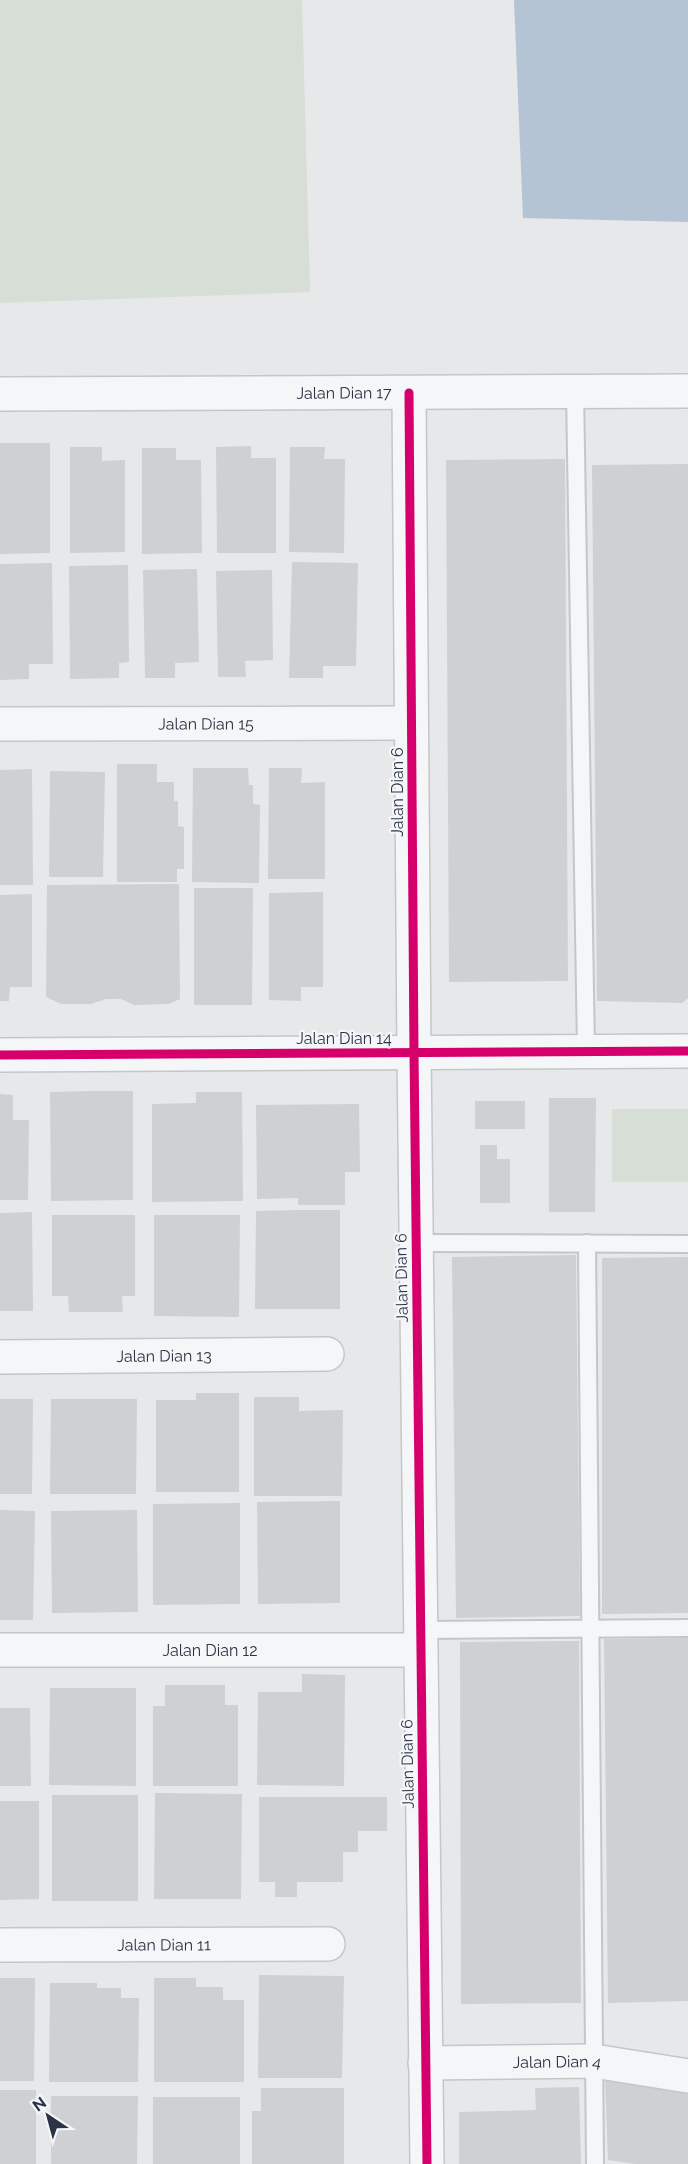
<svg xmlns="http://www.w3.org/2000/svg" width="688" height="2164" font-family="Raleway,sans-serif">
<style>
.green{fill:#d6ded6}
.water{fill:#b4c4d5}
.building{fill:#ced0d3}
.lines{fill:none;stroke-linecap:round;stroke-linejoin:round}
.lane-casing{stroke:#c4c6c8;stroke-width:20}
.street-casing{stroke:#c4c6c8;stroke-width:36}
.lane{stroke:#f5f6f7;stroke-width:16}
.street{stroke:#f5f6f7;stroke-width:33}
.cycleway-casing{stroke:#f4f6f9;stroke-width:13}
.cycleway{stroke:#d6006c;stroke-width:9}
.labels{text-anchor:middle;stroke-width:4.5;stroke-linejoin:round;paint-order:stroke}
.street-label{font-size:16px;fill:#2b3445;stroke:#f4f6f9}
</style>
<rect width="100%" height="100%" fill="#e6e8ea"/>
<!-- green -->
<g class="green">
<polygon points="0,0 302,0 310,292 0,303"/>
<rect x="612" y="1109" width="76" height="73"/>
</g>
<!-- water -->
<polygon class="water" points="514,0 688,0 688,222 523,218"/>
<!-- building -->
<g class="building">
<polygon points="0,443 50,443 50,553 0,554"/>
<polygon points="251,446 251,458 276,458 276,553 217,553 216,447"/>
<polygon points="70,447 102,447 102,461 125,460 125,552 70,553"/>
<polygon points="290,447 325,447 324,459 345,459 344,553 289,552"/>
<polygon points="142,448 176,448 176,460 201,460 202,553 142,554"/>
<polygon points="565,459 568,981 449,982 446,460"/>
<polygon points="688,464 688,998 682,1003 597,1001 592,465"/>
<polygon points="292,562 358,563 356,666 323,666 323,678 289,678"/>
<polygon points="52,563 53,664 29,664 29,679 0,680 0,564"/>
<polygon points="128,565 129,662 119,663 119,678 70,679 69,566"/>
<polygon points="197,569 199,662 175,663 175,678 145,678 143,570"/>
<polygon points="272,570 273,660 245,661 246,677 218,677 216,571"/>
<polygon points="117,764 157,764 157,782 174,782 174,801 178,801 178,826 184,827 184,869 177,869 177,882 117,882"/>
<polygon points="193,768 248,768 249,785 253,785 253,804 260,805 259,883 192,882"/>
<polygon points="269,768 302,768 301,783 325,782 325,879 268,879"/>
<polygon points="32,769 33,885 0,885 0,770"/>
<polygon points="50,771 105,772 103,877 49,877"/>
<polygon points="179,884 180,999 169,1004 134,1005 121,999 106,999 91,1004 61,1004 46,997 47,885"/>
<polygon points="194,888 253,888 252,1005 194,1005"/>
<polygon points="323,892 323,987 301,987 301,1001 269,1000 269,893"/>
<polygon points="32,894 32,987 10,987 9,1001 0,1001 0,895"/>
<polygon points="92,1091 133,1091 133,1200 51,1201 50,1092"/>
<polygon points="196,1092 242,1092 243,1201 152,1202 152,1104 196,1103"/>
<polygon points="0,1094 13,1095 13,1120 29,1120 28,1200 0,1200"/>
<polygon points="549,1098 596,1098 595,1212 549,1212"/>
<rect x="475" y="1101" width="50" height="28"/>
<polygon points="359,1104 360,1172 345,1172 345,1205 298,1205 298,1198 257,1199 256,1105"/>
<polygon points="480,1145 497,1145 497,1159 510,1159 510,1203 480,1203"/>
<polygon points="299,1210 340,1210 340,1309 255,1309 256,1211"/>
<polygon points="32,1212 33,1311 0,1311 0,1213"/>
<polygon points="52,1215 135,1215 135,1296 122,1296 123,1312 69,1312 68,1296 52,1296"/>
<polygon points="154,1215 240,1215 239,1317 154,1316"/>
<polygon points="576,1255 580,1616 456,1618 452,1257"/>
<polygon points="688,1257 688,1613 602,1614 602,1258"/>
<polygon points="196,1393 239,1393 239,1492 156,1492 156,1400 196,1400"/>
<polygon points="254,1397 299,1397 299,1411 343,1410 342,1496 254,1496"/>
<polygon points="0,1399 33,1399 32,1494 0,1494"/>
<polygon points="51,1399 137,1399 136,1494 50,1494"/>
<polygon points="340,1501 340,1603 258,1604 257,1502"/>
<polygon points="240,1503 240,1604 153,1605 153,1504"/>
<polygon points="0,1510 35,1511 33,1620 0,1620"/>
<polygon points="137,1510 138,1612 52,1613 51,1511"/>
<polygon points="688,1638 688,2001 608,2003 604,1639"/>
<polygon points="579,1641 581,2003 461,2004 460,1642"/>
<polygon points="302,1674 345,1675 344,1786 257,1785 258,1692 302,1692"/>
<polygon points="165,1685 225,1685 225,1705 238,1705 238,1786 153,1786 153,1706 165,1706"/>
<polygon points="50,1688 136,1688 136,1786 49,1785"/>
<polygon points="0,1708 30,1708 31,1786 0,1786"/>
<polygon points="155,1793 242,1794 241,1899 154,1899"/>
<rect x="52" y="1795" width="86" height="106"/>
<polygon points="259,1797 387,1797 387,1831 358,1831 358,1852 343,1852 343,1882 297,1882 297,1897 275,1897 275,1882 259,1882"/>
<polygon points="0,1801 39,1801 39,1899 0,1900"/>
<polygon points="259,1975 344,1976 342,2078 258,2078"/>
<polygon points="0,1978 35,1978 34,2081 0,2081"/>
<polygon points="154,1978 196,1978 196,1987 223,1987 223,2000 244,2000 244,2082 154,2082"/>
<polygon points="50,1983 97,1983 97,1988 121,1988 121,1998 139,1998 138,2082 49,2082"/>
<polygon points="605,2076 688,2089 688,2164 635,2164 608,2160"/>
<polygon points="579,2087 581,2164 459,2164 459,2112 536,2110 535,2088"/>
<polygon points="261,2088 344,2088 344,2164 252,2164 252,2111 261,2111"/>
<rect x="0" y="2090" width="36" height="74"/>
<polygon points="51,2096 138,2096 137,2164 51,2164"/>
<rect x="153" y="2097" width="87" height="67"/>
</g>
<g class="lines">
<!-- lane casing -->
<g class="lane-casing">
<g id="lane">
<polyline points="575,391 586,1051"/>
<polyline points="416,1243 688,1244"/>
<polyline points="587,1243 595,2164"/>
<polyline points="420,1630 688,1628"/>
</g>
</g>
<!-- street casing -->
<g class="street-casing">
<g id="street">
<polyline points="409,393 414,1053 427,2164"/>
<path id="s1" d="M0 394 688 391"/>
<path id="s2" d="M0 724 411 723"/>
<polyline points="0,1055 688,1051"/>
<path id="s3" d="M0 1357 327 1354"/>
<path id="s4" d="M0 1650H420"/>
<path id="s5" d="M0 1945 328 1944"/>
<path id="s6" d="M425 2063 594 2061 688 2076"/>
</g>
</g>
<!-- lane -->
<use href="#lane" class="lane"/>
<!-- street -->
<use href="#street" class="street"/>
<!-- cycleway casing -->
<g class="cycleway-casing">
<g id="cycleway">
<polyline points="409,393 414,1053 427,2164"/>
<polyline points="0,1055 688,1051"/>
</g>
</g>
<!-- cycleway -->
<use href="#cycleway" class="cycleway"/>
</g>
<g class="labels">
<!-- street labels -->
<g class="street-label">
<text dy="6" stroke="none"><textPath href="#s1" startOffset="344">Jalan Dian 17</textPath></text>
<text dy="6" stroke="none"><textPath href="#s2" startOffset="206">Jalan Dian 15</textPath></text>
<text transform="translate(397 792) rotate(-90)" y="6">Jalan Dian 6</text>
<text x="344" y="1044">Jalan Dian 14</text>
<text transform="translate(401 1278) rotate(-91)" y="6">Jalan Dian 6</text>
<text dy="6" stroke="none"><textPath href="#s3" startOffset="164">Jalan Dian 13</textPath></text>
<text dy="6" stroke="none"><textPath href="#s4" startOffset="210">Jalan Dian 12</textPath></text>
<text transform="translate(407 1764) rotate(-91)" y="6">Jalan Dian 6</text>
<text dy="6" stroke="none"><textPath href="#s5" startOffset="164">Jalan Dian 11</textPath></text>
<text dy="6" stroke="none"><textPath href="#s6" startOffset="132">Jalan Dian 4</textPath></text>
</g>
</g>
<!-- north arrow -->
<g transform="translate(48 2116) rotate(324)" stroke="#f4f6f9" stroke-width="4.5" paint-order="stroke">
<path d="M0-4.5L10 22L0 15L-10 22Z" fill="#2b3445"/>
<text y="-9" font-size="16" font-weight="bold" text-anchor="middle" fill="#2b3445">N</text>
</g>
</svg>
